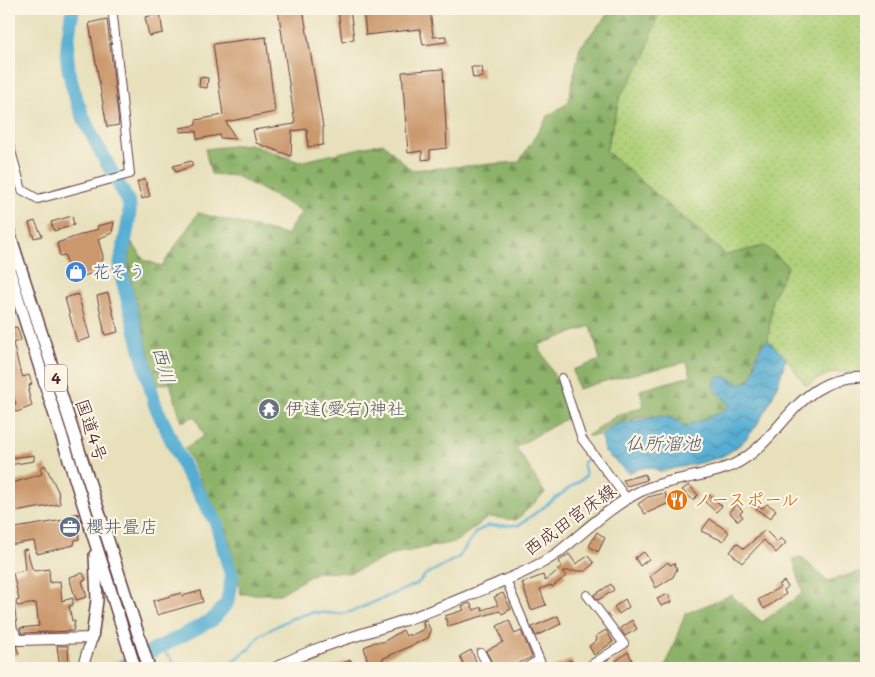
<svg xmlns="http://www.w3.org/2000/svg" width="875" height="677" font-family="Mali,'Klee One',sans-serif">
<style>
.grass{fill:url(#grass-dots);stroke:#7c7852}
.forest{fill:url(#forest-firs);stroke:#6a684a}
.water{fill:url(#water-waves);stroke:#50667e}
.lines{fill:none;stroke-linecap:round;stroke-linejoin:round}
.stream{stroke:#55add2;stroke-width:2.5}
.river{stroke:#55add2;stroke-width:14}
.building{fill:#cb996d}
.minor-casing{stroke:#623c41;stroke-width:10}
.major-casing{stroke:#623c41;stroke-width:12}
.highway-casing{stroke:#623c41;stroke-width:14}
.minor{stroke:#fff;stroke-width:8}
.major{stroke:#fff;stroke-width:10}
.highway{stroke:#fff;stroke-width:11}
.labels{text-anchor:middle;stroke-width:4.5;stroke-linejoin:round;paint-order:stroke}
.shield{fill:#fcf5e5;stroke:#7f5f63;stroke-width:1}
.shield-label{font-size:16px;font-weight:bold;fill:#4a1f2b}
.shop-label{font-size:18px;fill:#366cbe;stroke:#fcf5e5;text-anchor:start}
.worship-label{font-size:18px;fill:#5b616d;stroke:#fcf5e5;text-anchor:start}
.street-label{font-size:18px;fill:#4a1f2b;stroke:#fcf5e5}
.food-label{font-size:18px;fill:#c56008;stroke:#fcf5e5;text-anchor:start}
.service-label{font-size:18px;fill:#4e5e75;stroke:#fcf5e5;text-anchor:start}
.water-label{font-size:19px;font-style:italic;fill:#4e586e;stroke:#fcf5e5}
</style>
<defs>
<pattern id="grass-dots" width="8" height="8" patternUnits="userSpaceOnUse" patternTransform="scale(1.25)"><rect width="8" height="8" fill="#afd078"/><path d="M2 2h.1M6 6h.1" fill="none" stroke="#98b268" stroke-width="1.8" stroke-linecap="round"/></pattern>
<pattern id="forest-firs" width="22" height="20" patternUnits="userSpaceOnUse" patternTransform="scale(1.25)"><rect width="22" height="20" fill="#8bb268"/><path d="M5 1l3.5 6h-7zM16 11l3.5 6h-7z" fill="#749056"/></pattern>
<pattern id="water-waves" width="16" height="10" patternUnits="userSpaceOnUse" patternTransform="scale(1.25)"><rect width="16" height="10" fill="#55add2"/><path d="M0 5q4-4 8 0t8 0" fill="none" stroke="#488cab"/></pattern>
</defs>
<rect width="100%" height="100%" fill="#fcf5e5"/>
<filter id="ink" filterUnits="userSpaceOnUse"><feTurbulence type="fractalNoise" baseFrequency=".02" numOctaves="2"/><feDisplacementMap in="SourceGraphic" scale="10" xChannelSelector="R" yChannelSelector="G"/><feConvolveMatrix kernelMatrix="1 2 1 2 8 2 1 2 1" color-interpolation-filters="sRGB"/></filter>
<filter id="wash" filterUnits="userSpaceOnUse"><feTurbulence type="fractalNoise" baseFrequency=".0096" numOctaves="4" result="noise"/><feDisplacementMap in="SourceGraphic" scale="20" xChannelSelector="R" yChannelSelector="G"/><feGaussianBlur stdDeviation="1.12" result="paint"/><feColorMatrix in="noise" values="0 0 0 0 0 0 0 0 0 0 0 0 0 0 0 0 0 1.4 0 .05"/><feComposite in="paint" operator="in"/></filter>
<g filter="url(#wash)">
<rect width="100%" height="100%" fill="#e7e0bb"/>
<!-- grass -->
<polygon class="grass" points="663,9 866,9 866,373 832,372 806,385 786,358 768,340 772,299 765,246 726,255 606,151 620,96 644,59 657,17"/>
<!-- forest -->
<g class="forest">
<path d="M612 9H663L657 17 644 59 620 96 606 151 726 255 765 246 788 266 772 299 768 340 755 357 754 374 749 381 740 384 724 376 716 391 728 402 727 410 684 427C669 410 633 417 615 425 600 431 606 436 587 436L616 416 644 406 640 390 691 376 687 362 612 379 578 389 573 370 600 360 591 326 538 345 574 414 516 447 545 493 516 520 489 517 455 542 394 554 350 573 317 572 280 594H241L230 543 185 448 204 436 195 416 182 422 170 383 157 385 128 270 131 241 144 260 162 266 198 213 286 235 302 211 236 176 211 174 205 149 249 144 299 162 383 143 411 170 519 162 548 116 568 103 580 47Z"/>
<polygon points="801,557 827,581 866,570 866,668 665,668 685,614 731,595 762,622 803,593 793,559"/>
</g>
<!-- water -->
<path class="water" d="M768 340 786 358C777 392 756 443 720 457 701 464 680 466 660 472 648 464 641 468 628 473L604 451 601 436 614 425 660 416 673 418 684 427 727 410 728 402 716 391 714 384 717 377 724 376 740 384 749 381C761 365 750 354 768 340Z"/>
<g class="lines">
<!-- stream -->
<g class="stream">
<polyline points="160,647 179,668"/>
<polyline points="224,668 249,649 260,635 290,619 313,612 341,614 353,611 417,584 425,575 459,557 476,532 487,526 519,525 586,476 583,462 589,458"/>
</g>
<!-- river -->
<path class="river" d="M73 9C70 24 67 39 67 55 70 108 105 157 129 203 132 221 121 249 120 270L155 405 187 473 216 522 232 578 227 603 212 620 119 668"/>
</g>
<g id="blocks">
<!-- building -->
<g class="building">
<polygon points="278,9 303,9 323,127 323,145 308,147 307,129 292,131 291,156 256,143 253,130 295,124"/>
<polygon points="338,9 350,9 354,39 342,42"/>
<polygon points="363,9 430,9 433,37 446,36 446,42 423,45 420,29 366,35"/>
<polygon points="160,14 163,33 149,36 145,17"/>
<polygon points="107,19 119,125 107,127 89,23"/>
<polygon points="266,37 275,112 226,122 236,139 220,138 220,135 197,139 196,131 180,132 180,128 196,125 196,120 223,115 213,44"/>
<polygon points="471,67 482,67 483,77 473,78"/>
<polygon points="443,69 447,148 430,150 430,159 422,160 422,151 408,153 402,72"/>
<polygon points="200,77 208,78 207,88 199,87"/>
<polygon points="191,161 193,166 176,172 173,166"/>
<polygon points="145,179 150,196 142,199 137,182"/>
<polygon points="72,216 74,225 54,231 51,222"/>
<polygon points="35,221 42,236 34,238 29,223"/>
<polygon points="114,222 112,233 98,239 103,256 102,271 71,279 65,255 60,256 57,243 98,229 97,226"/>
<polygon points="108,293 118,332 105,335 97,296"/>
<polygon points="78,294 90,338 77,342 65,298"/>
<polygon points="17,327 21,340 13,343 19,367 23,377 29,375 32,384 29,385 30,390 28,391 32,406 17,412 14,411 13,405 16,404 9,383 9,374 14,372 9,358 9,329"/>
<polygon points="34,455 34,461 9,465 9,458"/>
<polygon points="45,465 58,491 60,504 9,513 9,484 42,474 40,468"/>
<polygon points="645,474 647,480 627,486 623,480"/>
<polygon points="689,485 698,495 693,500 682,490"/>
<polygon points="665,493 669,503 645,514 638,504 648,497"/>
<polygon points="709,495 722,506 716,512 704,501"/>
<polygon points="736,504 743,511 740,513 743,517 738,521 729,512"/>
<polygon points="767,504 776,510 770,519 751,505 763,508"/>
<polygon points="77,513 80,523 78,524 79,539 75,540 74,545 37,554 34,541 9,545 9,529 70,519 69,516"/>
<polygon points="710,519 729,532 723,541 701,531"/>
<polygon points="765,530 777,542 781,538 786,543 776,553 764,540 742,563 730,552 737,543 744,549"/>
<polygon points="597,532 605,538 598,552 589,546"/>
<polygon points="27,549 32,569 35,571 49,569 50,583 60,581 62,601 73,598 73,605 69,606 72,621 75,621 73,631 22,633 20,628 39,626 36,603 17,606 16,601 19,600 13,573 25,570 23,550"/>
<polygon points="644,552 649,559 640,566 635,558"/>
<polygon points="569,554 576,564 588,556 594,563 585,571 562,571 566,576 552,587 551,585 540,589 546,605 531,610 522,583 543,575 545,581 562,567 559,561"/>
<polygon points="668,562 670,565 674,563 677,569 673,577 656,588 650,576"/>
<polygon points="83,573 86,580 82,581 87,597 76,600 69,577"/>
<polygon points="784,581 788,587 784,590 786,594 764,609 758,600 780,587 779,585"/>
<polygon points="611,584 614,590 598,600 594,595"/>
<polygon points="200,591 203,602 157,615 153,601 181,593 182,596"/>
<polygon points="503,593 511,609 502,614 500,611 448,626 445,616 464,610 462,606 470,603 474,610 482,607 482,610 498,605 494,597"/>
<polygon points="668,594 672,602 661,606 657,599"/>
<polygon points="625,599 629,607 619,614 614,607"/>
<polygon points="558,616 561,624 536,636 532,627"/>
<polygon points="426,620 431,631 428,638 382,659 385,665 369,668 364,647 375,642 383,642 403,630 406,636 409,634 410,636 424,629 423,621"/>
<polygon points="509,620 515,634 521,631 532,657 508,668 495,668 486,651 503,642 497,626"/>
<polygon points="632,620 637,629 625,636 620,628"/>
<polygon points="606,630 613,642 594,655 589,646 597,640 596,636"/>
<polygon points="9,641 16,646 19,654 10,657"/>
<polygon points="57,646 68,646 69,666 60,668"/>
<polygon points="471,650 479,668 465,668 460,656"/>
<polygon points="628,652 636,668 615,668 612,664"/>
<polygon points="351,660 354,668 331,668 330,667"/>
<polygon points="571,660 575,668 550,668"/>
</g>
</g>
</g>
<g filter="url(#ink)">
<use href="#blocks" fill-opacity="0" stroke="#623c41" stroke-width="1"/>
<g class="lines">
<!-- minor casing -->
<g class="minor-casing">
<g id="minor">
<polyline points="9,144 22,190 38,199 130,174 113,16"/>
<polyline points="562,378 582,439 627,499"/>
<polyline points="506,580 543,668"/>
<polyline points="9,600 13,631"/>
<polyline points="481,653 489,668"/>
<polyline points="525,668 539,660"/>
<polyline points="586,668 624,644 587,595"/>
</g>
</g>
<!-- major casing -->
<g class="major-casing">
<g id="major">
<polyline points="9,634 13,631 18,640 92,638 82,668"/>
<path d="M275 668C315 646 358 636 402 621 436 610 470 595 503 581 523 573 543 564 560 551 585 531 612 505 641 491 671 477 706 478 735 464 785 439 797 373 866 378"/>
</g>
</g>
<!-- highway casing -->
<g class="highway-casing">
<g id="highway">
<polyline points="9,232 149,668"/>
<polyline points="9,270 135,668"/>
<polyline points="92,638 97,600 95,555"/>
</g>
</g>
<!-- minor -->
<use href="#minor" class="minor"/>
<!-- major -->
<use href="#major" class="major"/>
<!-- highway -->
<use href="#highway" class="highway"/>
</g>
</g>
<!-- icons -->
<defs>
<g id="shop-disc" transform="scale(1.125)"><circle r="9.5" fill="#3f7fe0" stroke="#fcf5e5"/><path d="M-5-2.5h2.3a2.7 3.5 0 0 1 5.4 0H5L5.5 6h-11ZM-1.5-2.5h3a1.5 2.3 0 0 0-3 0Z" fill="#fff"/></g>
<g id="temple-disc" transform="scale(1.125)"><circle r="9.5" fill="#6b7280" stroke="#fcf5e5"/><path d="M0-6L5-2H3V0L6.5 2.5H4V6H1.5V3h-3V6H-4V2.5H-6.5L-3 0V-2H-5Z" fill="#fff"/></g>
<g id="restaurant-disc" transform="scale(1.125)"><circle r="9.5" fill="#e8710a" stroke="#fcf5e5"/><path d="M-5-6h1v4h1v-4h1v4h1v-4h1v5L-1.5 .5V6h-2V.5L-5-1ZM5-6V6H3V1.5H1.5Q1.5-4 5-6Z" fill="#fff"/></g>
<g id="office-disc" transform="scale(1.125)"><circle r="9.5" fill="#5c6f8a" stroke="#fcf5e5"/><path d="M-6-3h4V-5.5h4V-3h4V5H-6ZM-1-4.5V-3h2v-1.5ZM-6 0V1H6V0Z" fill="#fff"/></g>
</defs>
<g fill-rule="evenodd">
<use href="#shop-disc" x="76" y="272"/>
<use href="#temple-disc" x="269" y="409"/>
<use href="#restaurant-disc" x="677" y="500"/>
<use href="#office-disc" x="70" y="527"/>
</g>
<g class="labels">
<!-- shield labels -->
<rect class="shield" x="45" y="364.5" width="22" height="27" rx="4"/>
<g class="shield-label">
<text x="56" y="384">4</text>
</g>
<!-- shop labels -->
<g class="shop-label">
<text x="92" y="278">花そう</text>
</g>
<!-- worship labels -->
<g class="worship-label">
<text x="285" y="415">伊達(愛宕)神社</text>
</g>
<!-- street labels -->
<g class="street-label">
<text transform="translate(91 430) rotate(72)" y="6">国道4号</text>
<text transform="translate(570 520) rotate(-36)" y="6">西成田宮床線</text>
</g>
<!-- food labels -->
<g class="food-label">
<text x="693" y="506">ノースポール</text>
</g>
<!-- service labels -->
<g class="service-label">
<text x="86" y="533">櫻井畳店</text>
</g>
<!-- water labels -->
<g class="water-label">
<text transform="translate(164 365) rotate(75)" y="7">西川</text>
<text x="663" y="450">仏所溜池</text>
</g>
</g>
<!-- margin -->
<rect width="875" height="677" fill="none" stroke="#fcf5e5" stroke-width="30"/>
</svg>
